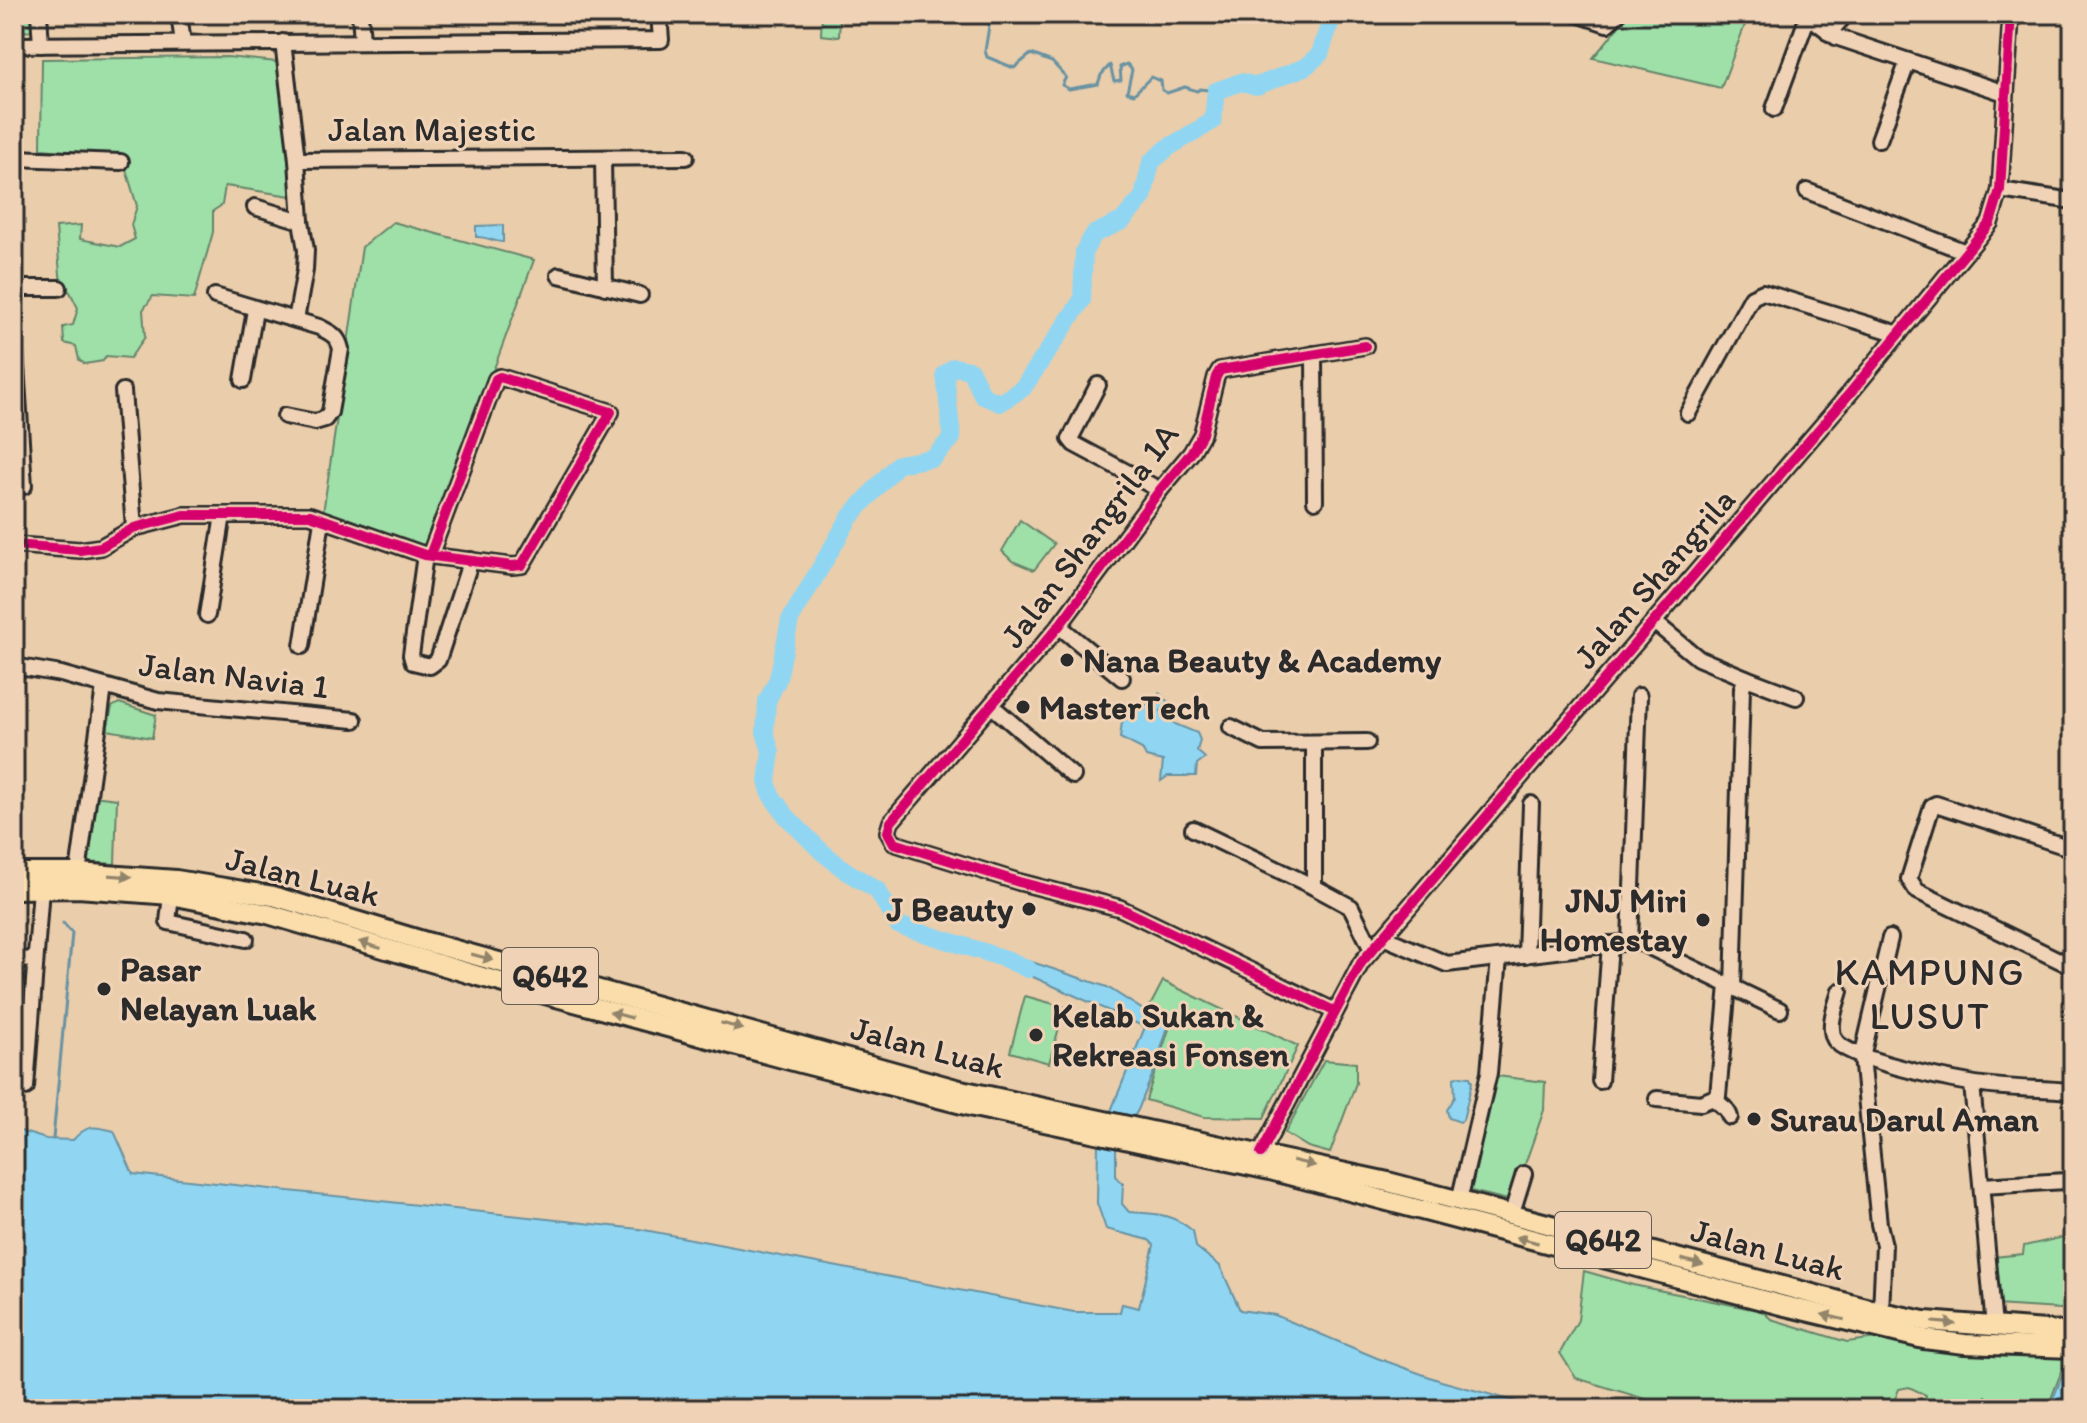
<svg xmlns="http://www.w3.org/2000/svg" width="2087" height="1423" font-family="Itim,sans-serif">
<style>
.green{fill:#9fdfa8;stroke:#65856a;stroke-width:2}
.water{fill:#90d6f2;stroke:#6892a2;stroke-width:2}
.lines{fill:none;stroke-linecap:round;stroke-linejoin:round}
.stream{stroke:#6892a2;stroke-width:3}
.river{stroke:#90d6f2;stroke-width:18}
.minor-casing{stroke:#2b2b2b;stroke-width:20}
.major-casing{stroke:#2b2b2b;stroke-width:24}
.minor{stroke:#f0d3b6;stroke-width:14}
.major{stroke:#faddab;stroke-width:18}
.cycleway-casing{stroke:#f0d3b6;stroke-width:15}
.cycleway{stroke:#d6006c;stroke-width:10}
.oneway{fill:#92846b}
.poi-dot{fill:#2b2b2b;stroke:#f0d3b6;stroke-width:3}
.labels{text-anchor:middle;stroke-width:6;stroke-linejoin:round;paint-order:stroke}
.shield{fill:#f0d3b6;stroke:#665d55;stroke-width:2}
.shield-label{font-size:32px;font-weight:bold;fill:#2b2b2b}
.street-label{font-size:34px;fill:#2b2b2b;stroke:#f0d3b6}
.poi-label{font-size:34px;font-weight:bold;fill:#2b2b2b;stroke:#f0d3b6;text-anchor:start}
.quarter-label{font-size:38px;letter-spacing:2px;fill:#2b2b2b;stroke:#f0d3b6}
</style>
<rect width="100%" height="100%" fill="#eacdab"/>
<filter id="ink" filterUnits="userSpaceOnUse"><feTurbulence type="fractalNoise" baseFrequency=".0125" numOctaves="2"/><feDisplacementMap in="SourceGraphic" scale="16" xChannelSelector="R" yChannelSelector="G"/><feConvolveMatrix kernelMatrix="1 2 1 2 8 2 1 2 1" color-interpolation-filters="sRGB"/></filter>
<g filter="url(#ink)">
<!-- green -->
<g class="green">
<polygon points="14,14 33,14 34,31 14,32"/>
<polygon points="822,14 840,14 839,37 821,35"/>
<polygon points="1629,14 1749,14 1721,88 1593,58"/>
<polygon points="227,57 277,62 282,76 293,175 291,196 225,186 222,205 213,211 213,232 194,299 153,296 143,310 145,337 130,358 106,356 103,361 85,364 79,360 76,346 64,343 63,327 73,325 78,308 70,292 61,286 56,227 81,225 80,239 120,247 135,239 131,225 137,206 122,156 41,149 42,59"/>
<polygon points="393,222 534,260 433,534 422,547 323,513 362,247"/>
<polygon points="1020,520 1054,544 1034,570 1012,561 1002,551"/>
<polygon points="119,703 156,715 152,738 107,730 112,707"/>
<polygon points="93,796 117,799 115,864 85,862"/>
<polygon points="1163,981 1298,1046 1264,1118 1204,1117 1146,1100 1170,1026 1148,1010"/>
<polygon points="1025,996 1065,1007 1049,1063 1010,1052"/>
<polygon points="1324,1060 1356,1063 1356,1083 1330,1153 1308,1147 1285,1133"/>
<polygon points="1497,1076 1545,1082 1544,1110 1512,1201 1471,1191"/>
<polygon points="2073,1235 2073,1306 2060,1309 1996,1305 1994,1257 2023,1254 2024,1246"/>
<polygon points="1584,1271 1633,1285 1762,1311 1771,1319 1847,1342 1884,1337 1944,1352 2067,1357 2047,1409 2011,1409 2010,1402 1997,1400 1992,1404 1986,1396 1975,1409 1922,1409 1926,1395 1909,1387 1899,1389 1895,1399 1857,1409 1678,1409 1576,1378 1560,1353 1578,1320"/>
</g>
<!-- water -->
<g class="water">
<path d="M503 225V242C493 242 486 236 476 237V226Z"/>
<polygon points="1159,693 1168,702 1161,711 1175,724 1197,733 1200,740 1197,751 1205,758 1197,764 1196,776 1168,776 1161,781 1163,761 1146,757 1142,749 1120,738 1122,722 1141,705 1155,703"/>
<path d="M1006 959H1023L1107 987 1168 1026 1156 1066 1138 1110 1116 1146V1176L1123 1184 1122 1204 1129 1212C1156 1214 1171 1213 1193 1231L1196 1247 1220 1266 1240 1310 1275 1315 1377 1358 1441 1381 1543 1409H14V1129L46 1139 73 1140C87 1124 95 1126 114 1131L133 1174 639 1229 1074 1312H1120L1122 1304 1139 1308 1154 1245 1149 1240 1106 1229 1097 1203 1098 1143 1145 1027 1031 976Z"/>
<polygon points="1459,1076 1470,1077 1472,1082 1463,1120 1460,1122 1449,1118 1447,1110 1455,1097 1454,1078"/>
<polygon points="2073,1349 2073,1409 2049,1409"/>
</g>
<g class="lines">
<!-- stream -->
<g class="stream">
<polyline points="991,14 985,51 987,57 1014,68 1031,54 1052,62 1066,77 1062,85 1069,89 1098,84 1101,75 1110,65 1114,81 1121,80 1120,67 1127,64 1132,70 1127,92 1134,94 1151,77 1161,81 1162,90 1167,93 1185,87 1197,91 1200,89 1216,91"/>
<polyline points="14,906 16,906"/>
<polyline points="53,1139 72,933 63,923"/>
</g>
<!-- river -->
<polyline class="river" points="1028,969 1006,959 898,925 877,890 846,871 821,851 787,817 771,795 767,781 771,752 765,732 767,701 778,679 790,620 850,517 898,464 933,458 952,438 945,374 954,367 970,370 983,396 1000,403 1023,388 1082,300 1084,251 1094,234 1122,221 1143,197 1151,162 1169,147 1213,121 1216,91 1241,82 1257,86 1305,67 1320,54 1333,14"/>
<!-- minor casing -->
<g class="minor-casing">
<g id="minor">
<polyline points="39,14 41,45"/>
<polyline points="179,14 183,43"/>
<polyline points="360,14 362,41"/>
<polyline points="1577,14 1607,24 1618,14"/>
<polyline points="1806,14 1836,37 2005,93"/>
<polyline points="1829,33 1846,14"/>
<polyline points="283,42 297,160 686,157"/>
<polyline points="14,45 661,40 659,14"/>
<polyline points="1774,109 1808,16"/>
<polyline points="1879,140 1908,61"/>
<polyline points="14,158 121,162"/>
<polyline points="603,158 605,287"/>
<polyline points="2000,190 2073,201"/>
<polyline points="1807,191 1966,252"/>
<polyline points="255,207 301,221"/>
<polyline points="559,275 640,295"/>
<polyline points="14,288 59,288"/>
<path d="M215 296 319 327C331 333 338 336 341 349L330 412 325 419 315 422 285 416"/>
<polyline points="296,320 305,270 306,250 301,221 297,160"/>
<polyline points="14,336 24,486"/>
<polyline points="1314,354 1315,501"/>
<polyline points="243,380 255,310"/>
<polyline points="1098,385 1070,439 1074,444 1160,490"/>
<polyline points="123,391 134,528"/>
<polyline points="1688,413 1752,297 1763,292 1899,334"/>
<polyline points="14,545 80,550 101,547 134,528 184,515 310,515 425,555 512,566 522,565 611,412 500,377 496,379 430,555"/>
<polyline points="425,555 411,655 413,662 430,666 438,660 471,560"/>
<polyline points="207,615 223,515"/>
<polyline points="1654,622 1698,658 1746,678 1742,688 1733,987"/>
<polyline points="1059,626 1122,678"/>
<polyline points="302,646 322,521"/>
<polyline points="14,666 61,674 158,701 354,720"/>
<polyline points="1746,678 1796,697"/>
<polyline points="992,706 1073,776"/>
<polyline points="1231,727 1263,743 1367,742"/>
<polyline points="1314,743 1314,887 1351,907 1372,950"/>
<polyline points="1193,829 1314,887"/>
<polyline points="2073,849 1936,804 1932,806 1909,879 1917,891 2073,967"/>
<polyline points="78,873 104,687"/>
<polyline points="171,895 168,922 246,939"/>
<polyline points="1383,937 1447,964 1630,942 1641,943 1780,1010"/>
<polyline points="1630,942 1639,696"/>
<polyline points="1526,955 1531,804"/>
<polyline points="14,959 34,960"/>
<path d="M1840 991C1836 1006 1827 1026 1835 1040 1847 1059 1946 1079 1970 1083 2002 1089 2037 1088 2070 1091"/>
<polyline points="1334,1011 1120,908 1019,882 894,843 888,832 891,822 1059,626 1160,490 1191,453 1202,434 1216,377 1220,370 1365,346"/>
<polyline points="1600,1081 1610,944"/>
<polyline points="1972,1084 1994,1327"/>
<polyline points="26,1087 41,888"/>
<polyline points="1657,1099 1701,1103 1718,1096 1728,985"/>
<polyline points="1714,1099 1727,1110 1730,1117"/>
<polyline points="1261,1153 1361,963 1850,393 1990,223 2000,190 2011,14"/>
<polyline points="1982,1186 2066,1181"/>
<polyline points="1459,1201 1489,1073 1499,958"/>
<polyline points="1511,1216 1524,1174"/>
<polyline points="1881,1312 1884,1245 1879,1224 1862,1057 1890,938"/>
</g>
</g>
<!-- major casing -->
<g class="major-casing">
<g id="major">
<polyline points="14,873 78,873 176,880 273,896 423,941 956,1089 1388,1182 1881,1312 1925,1321 2073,1332"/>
<polyline points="14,889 78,888 171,895 268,914 482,977 801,1063 974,1107 1270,1170 1781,1305 1924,1339 1965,1344 2073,1348"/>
</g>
</g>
<!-- minor -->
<use href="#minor" class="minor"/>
<!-- major -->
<use href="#major" class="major"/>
<!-- cycleway casing -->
<g class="cycleway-casing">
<g id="cycleway">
<polyline points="14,545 80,550 101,547 134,528 184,515 310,515 425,555 512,566 522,565 611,412 500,377 496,379 430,555"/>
<polyline points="1334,1011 1120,908 1019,882 894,843 888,832 891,822 1059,626 1160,490 1191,453 1202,434 1216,377 1220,370 1365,346"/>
<polyline points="1261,1153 1361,963 1850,393 1990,223 2000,190 2011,14"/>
</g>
</g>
<!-- cycleway -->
<use href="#cycleway" class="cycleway"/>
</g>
<!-- one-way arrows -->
<defs><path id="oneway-solid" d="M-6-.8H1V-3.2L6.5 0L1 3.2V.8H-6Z" transform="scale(2)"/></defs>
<g class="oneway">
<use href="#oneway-solid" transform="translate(120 876) rotate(4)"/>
<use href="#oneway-solid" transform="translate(370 945) rotate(-163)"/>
<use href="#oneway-solid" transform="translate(482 957) rotate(15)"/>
<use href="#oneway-solid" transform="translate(621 1015) rotate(-165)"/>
<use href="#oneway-solid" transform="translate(732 1026) rotate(16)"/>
<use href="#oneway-solid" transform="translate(1304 1163) rotate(13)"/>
<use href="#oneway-solid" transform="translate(1527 1240) rotate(-165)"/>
<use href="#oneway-solid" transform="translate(1692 1262) rotate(14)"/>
<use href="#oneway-solid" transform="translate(1833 1317) rotate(-167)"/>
<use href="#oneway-solid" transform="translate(1944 1323) rotate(5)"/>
</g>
</g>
<!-- markers -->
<g class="poi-dot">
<circle cx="1067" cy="660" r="8"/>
<circle cx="1023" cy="707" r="8"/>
<circle cx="1029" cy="909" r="8"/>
<circle cx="1703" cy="920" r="8"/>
<circle cx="104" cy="989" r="8"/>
<circle cx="1036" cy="1035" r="8"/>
<circle cx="1754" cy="1119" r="8"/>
</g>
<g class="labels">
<!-- shield labels -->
<g class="shield">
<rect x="502" y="948" width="96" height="56" rx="6"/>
<rect x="1555" y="1212" width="96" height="56" rx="6"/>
</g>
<g class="shield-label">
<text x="550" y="987">Q642</text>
<text x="1603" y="1251">Q642</text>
</g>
<!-- street labels -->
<g class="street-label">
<text x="432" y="141">Jalan Majestic</text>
<text transform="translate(1089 535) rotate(-53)" y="12">Jalan Shangrila 1A</text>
<text transform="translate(1654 578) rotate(-49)" y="12">Jalan Shangrila</text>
<text transform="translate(234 675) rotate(7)" y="12">Jalan Navia 1</text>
<text transform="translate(303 876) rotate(14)" y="12">Jalan Luak</text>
<text transform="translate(928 1047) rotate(15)" y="12">Jalan Luak</text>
<text transform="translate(1768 1249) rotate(15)" y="12">Jalan Luak</text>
</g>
<!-- poi labels -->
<g class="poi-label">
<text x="1083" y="672">Nana Beauty &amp; Academy</text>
<text x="1039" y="719">MasterTech</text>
<text x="1687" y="912" text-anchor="end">JNJ Miri<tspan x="1687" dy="39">Homestay</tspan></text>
<text x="1013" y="921" text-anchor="end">J Beauty</text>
<text x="120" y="981">Pasar<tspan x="120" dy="39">Nelayan Luak</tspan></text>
<text x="1052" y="1027">Kelab Sukan &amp;<tspan x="1052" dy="39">Rekreasi Fonsen</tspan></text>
<text x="1770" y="1131">Surau Darul Aman</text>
</g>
<!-- quarter labels -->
<g class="quarter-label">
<text x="1930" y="985">KAMPUNG<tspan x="1930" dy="44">LUSUT</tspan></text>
</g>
</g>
<!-- margin -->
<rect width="2087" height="1423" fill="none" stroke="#f0d3b6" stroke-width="48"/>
<rect x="24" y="24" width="2039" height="1375" fill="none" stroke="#2b2b2b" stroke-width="3" filter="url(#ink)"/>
</svg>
